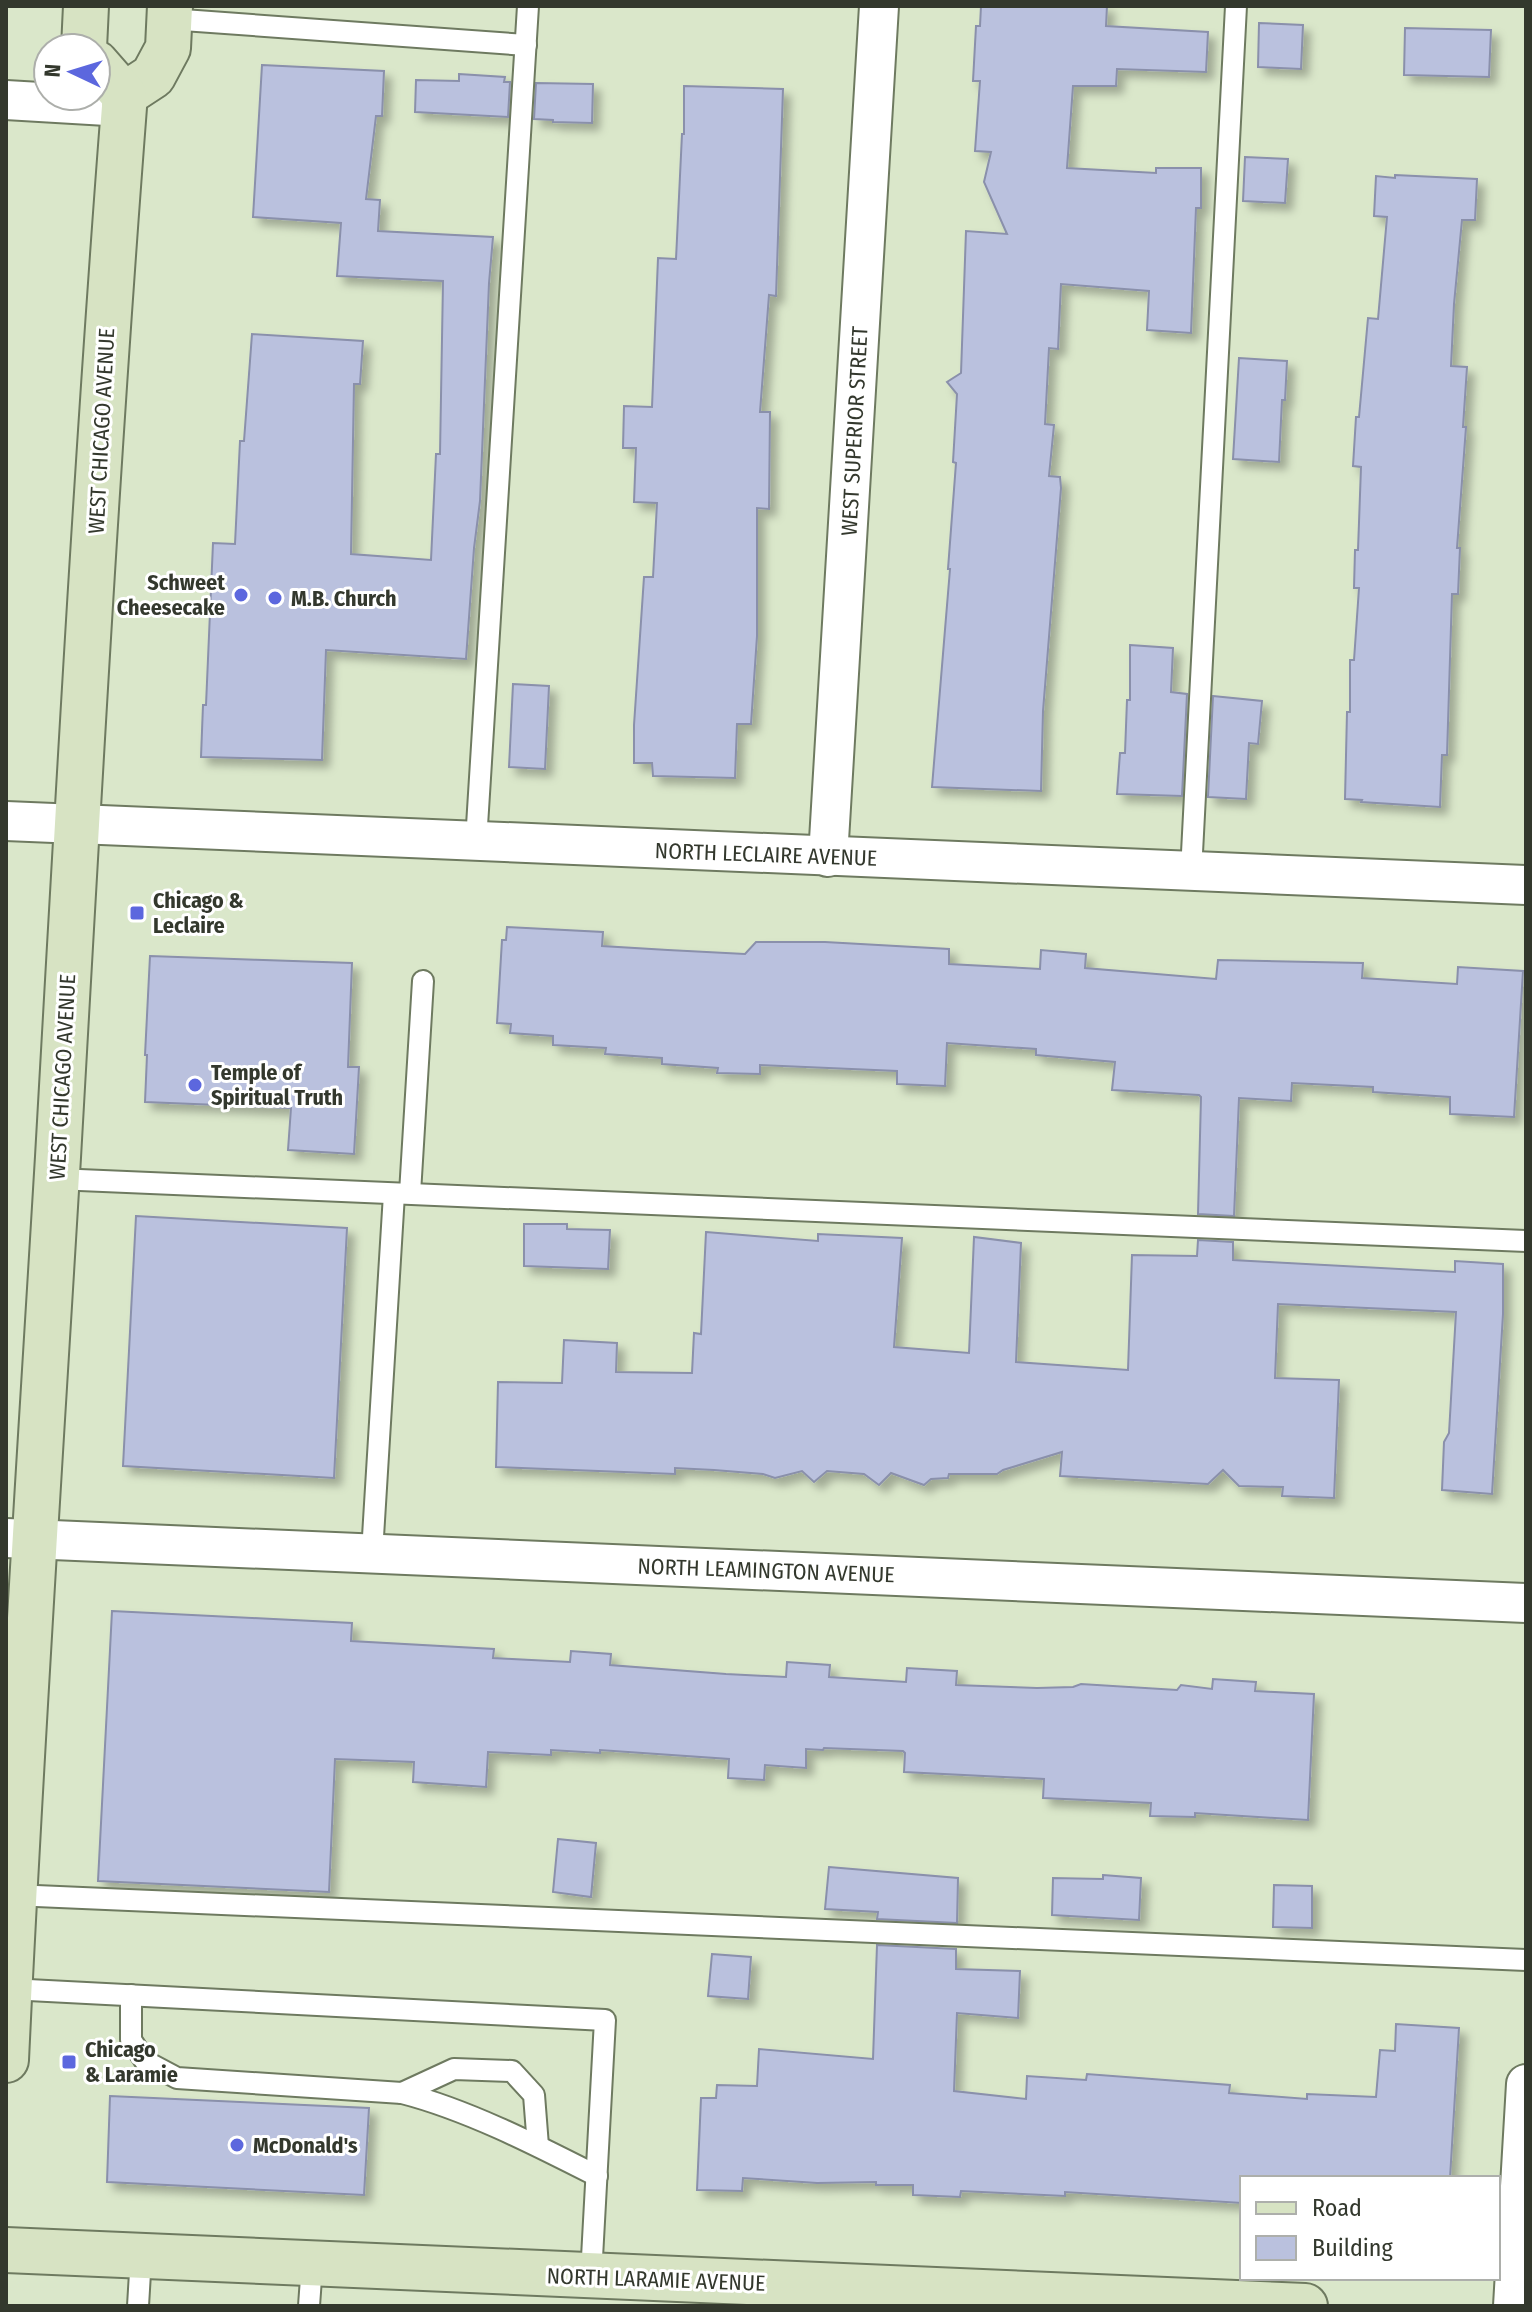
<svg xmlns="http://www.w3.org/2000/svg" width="1532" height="2312" font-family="'Fira Sans Condensed',sans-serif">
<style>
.building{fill:#bac1de;stroke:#8a90ab;stroke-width:2;filter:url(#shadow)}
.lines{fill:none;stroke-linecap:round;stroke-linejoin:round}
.lane-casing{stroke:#6e7a60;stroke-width:24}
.street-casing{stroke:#6e7a60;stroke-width:42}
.secondary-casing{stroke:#6e7a60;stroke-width:48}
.lane{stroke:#fff;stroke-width:20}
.street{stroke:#fff;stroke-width:38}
.secondary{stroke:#d7e3c3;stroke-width:44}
.poi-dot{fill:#5c67de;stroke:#fff;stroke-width:3}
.labels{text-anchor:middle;stroke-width:6;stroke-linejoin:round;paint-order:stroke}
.street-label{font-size:22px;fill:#33382d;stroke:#fff}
.poi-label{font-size:22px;font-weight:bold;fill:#33382d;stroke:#fff;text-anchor:start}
</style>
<defs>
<filter id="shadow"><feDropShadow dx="7" dy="7" stdDeviation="4" flood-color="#0004"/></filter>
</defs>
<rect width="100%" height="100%" fill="#dae7ca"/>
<!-- building -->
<g class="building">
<polygon points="981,6 1107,6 1106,26 1208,32 1206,72 1117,69 1116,86 1073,86 1067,168 1156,173 1156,168 1201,168 1201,208 1196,208 1191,333 1147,330 1149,291 1061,284 1058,349 1049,348 1045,424 1054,425 1049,476 1060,477 1061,488 1043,711 1041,791 932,787 950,569 948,569 956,463 953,462 957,394 947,382 961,373 966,231 1007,234 984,182 991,152 975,151 980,81 973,81 976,26 980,26"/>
<polygon points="1259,23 1303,25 1301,69 1258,67"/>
<polygon points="1405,28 1491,30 1489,77 1404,75"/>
<polygon points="262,65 384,71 382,116 376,116 366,199 380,200 378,231 493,237 489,283 480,501 474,548 466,659 326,650 322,760 201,757 203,705 206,705 213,543 235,544 240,441 244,441 252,334 363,341 360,384 354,384 351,554 431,560 436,454 440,454 443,281 337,276 341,223 253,217"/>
<polygon points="459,74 505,77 504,82 510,82 508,117 415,112 416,80 459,81"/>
<polygon points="536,83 593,84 592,123 553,122 553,120 534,119"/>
<polygon points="684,86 783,89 776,296 769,295 760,412 770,412 769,509 757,508 757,636 751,724 737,724 735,778 653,776 652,763 634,763 634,725 644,577 653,577 657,503 634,502 636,448 623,448 624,406 652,407 658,258 676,259 682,134 684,134"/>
<polygon points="1245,157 1288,159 1285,203 1243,201"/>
<polygon points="1395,175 1477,179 1475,220 1462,220 1454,304 1451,366 1467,367 1463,427 1466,427 1457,548 1460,548 1458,594 1452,594 1447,755 1442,755 1440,807 1361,802 1362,800 1345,799 1347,712 1350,712 1350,660 1354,660 1359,588 1354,588 1355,550 1358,550 1361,467 1353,466 1356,417 1359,417 1368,318 1378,319 1387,217 1374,216 1376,176 1395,178"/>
<polygon points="1239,358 1287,361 1285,400 1282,400 1279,462 1233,459"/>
<polygon points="1130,645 1173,648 1171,692 1187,694 1182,796 1117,794 1120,753 1125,753 1127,700 1130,700"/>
<polygon points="513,684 549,686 545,769 509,767"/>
<polygon points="1213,696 1262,701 1258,744 1249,743 1246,799 1208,797"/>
<polygon points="507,927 603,932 602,946 668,950 745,954 756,942 825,942 949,949 949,964 1040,969 1041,950 1086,954 1085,968 1216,979 1218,960 1363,963 1362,978 1457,984 1458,967 1523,971 1514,1117 1450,1114 1450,1097 1373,1092 1373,1087 1292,1083 1291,1101 1239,1098 1234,1216 1198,1214 1201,1097 1199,1095 1112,1090 1115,1062 1036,1055 1036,1049 947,1043 945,1086 897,1084 897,1071 760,1065 760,1074 717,1073 718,1068 662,1064 662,1058 605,1054 606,1048 553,1045 553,1036 510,1033 511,1024 497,1023 502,940 506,940"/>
<polygon points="150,956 352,963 348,1067 359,1067 354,1154 288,1150 291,1108 145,1102 147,1055 145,1055"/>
<polygon points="136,1216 347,1228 334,1478 123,1466"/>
<polygon points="524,1224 567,1224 567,1229 610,1230 608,1269 524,1266"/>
<polygon points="706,1232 818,1241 818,1234 902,1238 894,1347 969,1353 974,1237 1021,1243 1016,1362 1128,1370 1132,1255 1197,1256 1198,1240 1233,1242 1233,1260 1455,1272 1455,1261 1503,1264 1503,1314 1492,1494 1442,1490 1444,1442 1449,1433 1456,1312 1278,1304 1275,1378 1339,1380 1334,1498 1282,1496 1283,1487 1239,1486 1223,1470 1208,1484 1060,1476 1062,1452 1003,1470 997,1474 949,1474 948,1478 931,1479 924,1485 891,1473 879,1485 864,1474 827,1471 814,1482 802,1471 775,1478 763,1474 714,1470 675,1468 675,1474 496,1467 498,1382 562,1383 564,1340 617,1343 616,1372 692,1373 694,1333 701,1334"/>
<polygon points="112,1611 352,1623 351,1641 494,1649 493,1658 570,1662 571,1651 611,1654 610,1665 726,1674 786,1677 787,1662 830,1665 829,1677 906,1682 907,1668 957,1671 956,1685 1037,1688 1073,1687 1081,1684 1177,1690 1181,1685 1212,1689 1213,1679 1256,1682 1255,1691 1314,1694 1308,1820 1195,1813 1195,1817 1150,1816 1151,1803 1043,1798 1044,1779 904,1772 905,1753 903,1751 824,1748 823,1750 806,1749 806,1768 765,1765 764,1780 728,1778 729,1759 600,1750 600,1753 551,1750 551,1755 488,1752 486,1787 413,1782 414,1762 335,1759 329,1892 98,1881"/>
<polygon points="558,1839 596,1843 591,1897 553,1892"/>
<polygon points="829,1867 958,1878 957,1923 877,1919 878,1912 825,1909"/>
<polygon points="1103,1875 1141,1878 1139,1920 1052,1915 1053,1878 1103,1879"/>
<polygon points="1274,1885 1312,1886 1312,1928 1273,1927"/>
<polygon points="877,1945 956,1949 956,1969 1020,1971 1018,2018 957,2013 954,2091 1026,2099 1027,2076 1086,2080 1087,2074 1230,2085 1229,2093 1307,2099 1307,2094 1376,2097 1380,2050 1395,2051 1396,2024 1459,2028 1450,2178 1242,2178 1242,2203 1065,2192 1065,2196 961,2191 960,2197 913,2195 913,2185 876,2185 876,2182 817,2183 743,2178 742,2191 697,2190 701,2098 716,2098 717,2085 757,2086 759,2049 873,2059"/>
<polygon points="712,1954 751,1957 748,1999 708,1996"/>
<polygon points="110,2096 369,2108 364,2195 107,2182"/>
</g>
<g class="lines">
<!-- lane casing -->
<g class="lane-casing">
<g id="lane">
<polyline points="169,19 526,45"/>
<polyline points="476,842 528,6"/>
<polyline points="1191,872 1236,6"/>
<polyline points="56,1179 1526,1241"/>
<polyline points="410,1193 423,981"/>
<polyline points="372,1553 394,1194"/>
<polyline points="13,1895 1526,1960"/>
<polyline points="9,1989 605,2020 591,2276"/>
<path d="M131 1995V2040L145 2061 177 2078 402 2093C468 2110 536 2145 597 2176"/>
<polyline points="402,2093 454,2069 512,2071 534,2095 538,2146"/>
<polyline points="138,2306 141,2256"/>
<polyline points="309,2306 312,2264"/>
</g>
</g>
<!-- street casing -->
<g class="street-casing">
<g id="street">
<polyline points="6,100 124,107"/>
<polyline points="6,821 1526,885"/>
<polyline points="828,857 879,6"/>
<polyline points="6,1538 1526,1603"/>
<polyline points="1513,2306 1526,2084"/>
</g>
</g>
<!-- secondary casing -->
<g class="secondary-casing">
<g id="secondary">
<polyline points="84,48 86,6"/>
<polyline points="124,95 153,76 168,48 170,6"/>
<path d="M6 2060C20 1758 40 1458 58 1157 78 806 97 456 124 107V95L96 63"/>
<polyline points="6,2250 1305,2306"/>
</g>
</g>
<!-- lane -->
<use href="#lane" class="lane"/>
<!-- street -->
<use href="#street" class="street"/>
<!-- secondary -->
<use href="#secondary" class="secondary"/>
</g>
<!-- markers -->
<g class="poi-dot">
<circle cx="241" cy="595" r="8"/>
<circle cx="275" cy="598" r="8"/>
<rect x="129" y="905" width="16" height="16" rx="4"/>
<circle cx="195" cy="1085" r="8"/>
<rect x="61" y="2054" width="16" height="16" rx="4"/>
<circle cx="237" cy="2145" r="8"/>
</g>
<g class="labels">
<!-- street labels -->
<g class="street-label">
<text transform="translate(101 431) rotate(-87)" y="8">WEST CHICAGO AVENUE</text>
<text transform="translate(854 431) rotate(-87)" y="8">WEST SUPERIOR STREET</text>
<text transform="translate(766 854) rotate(2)" y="8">NORTH LECLAIRE AVENUE</text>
<text transform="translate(62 1077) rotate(-87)" y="8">WEST CHICAGO AVENUE</text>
<text transform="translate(766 1570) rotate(2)" y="8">NORTH LEAMINGTON AVENUE</text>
<text transform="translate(656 2279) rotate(2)" y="8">NORTH LARAMIE AVENUE</text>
</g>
<!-- poi labels -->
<g class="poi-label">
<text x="225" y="590" text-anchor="end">Schweet<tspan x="225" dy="25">Cheesecake</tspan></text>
<text x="291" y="606">M.B. Church</text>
<text x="153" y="908">Chicago &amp;<tspan x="153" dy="25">Leclaire</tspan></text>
<text x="211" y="1080">Temple of<tspan x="211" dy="25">Spiritual Truth</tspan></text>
<text x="85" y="2057">Chicago<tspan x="85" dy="25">&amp; Laramie</tspan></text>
<text x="253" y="2153">McDonald's</text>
</g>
</g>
<!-- border -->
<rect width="1532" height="2312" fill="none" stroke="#33382d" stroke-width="16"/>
<!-- legend -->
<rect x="1240" y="2176" width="260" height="104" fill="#ffffff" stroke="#adafab" stroke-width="2"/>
<rect x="1256" y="2202" width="40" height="12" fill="#d7e3c3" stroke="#adafab" stroke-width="2"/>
<text x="1312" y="2216" font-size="24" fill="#33382d">Road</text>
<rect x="1256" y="2236" width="40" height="24" fill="#bac1de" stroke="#adafab" stroke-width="2"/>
<text x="1312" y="2256" font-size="24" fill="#33382d">Building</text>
<!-- north arrow -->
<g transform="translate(72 72) rotate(274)"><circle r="38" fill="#ffffff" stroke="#adafab" stroke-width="2"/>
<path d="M0-6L14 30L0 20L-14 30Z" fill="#5c67de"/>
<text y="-12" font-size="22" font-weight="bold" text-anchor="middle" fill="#33382d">N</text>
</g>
</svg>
